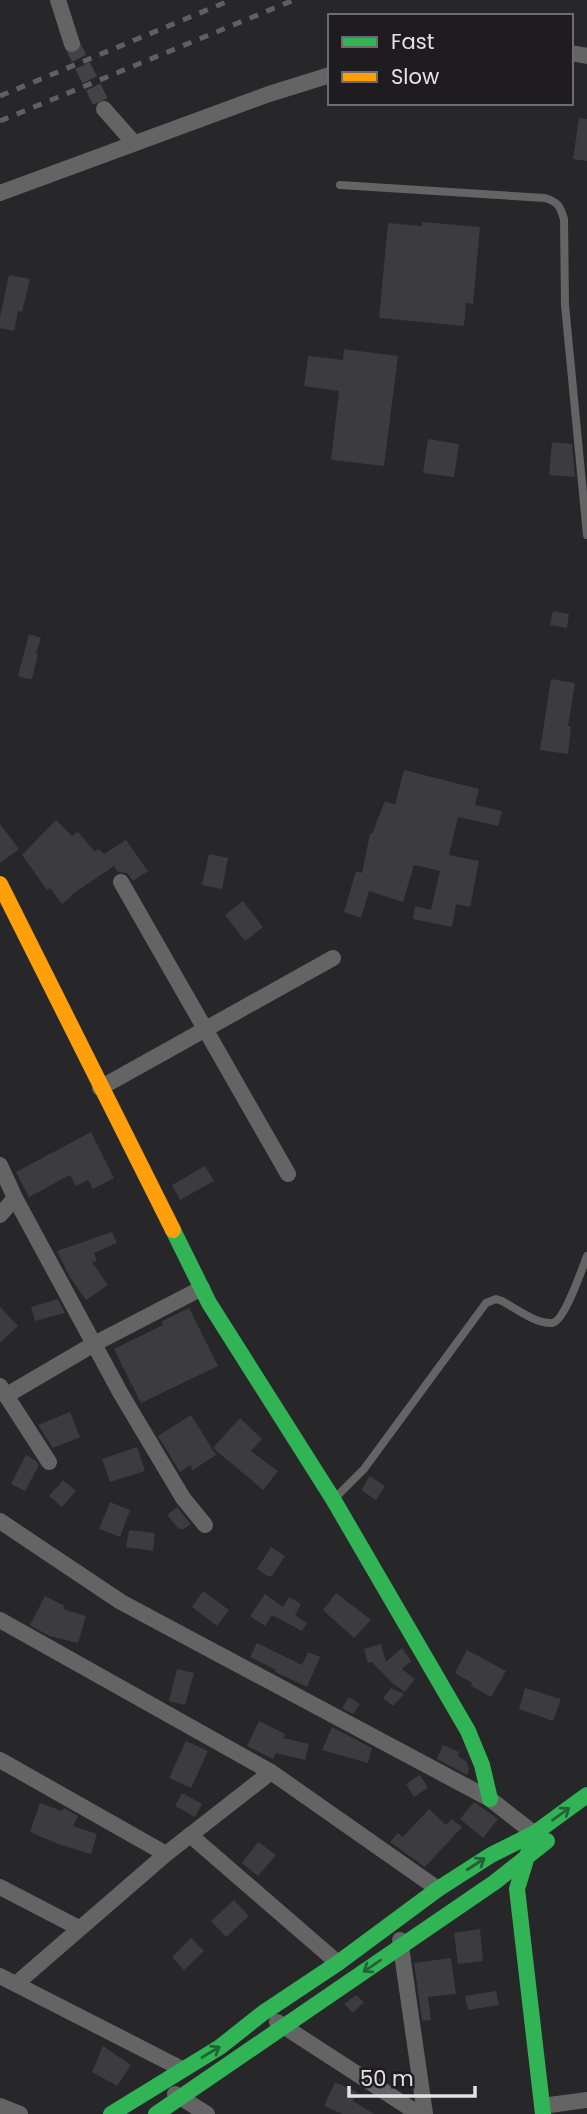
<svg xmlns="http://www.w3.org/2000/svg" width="587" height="2114" font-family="Poppins,sans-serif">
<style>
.building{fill:#3c3b3d}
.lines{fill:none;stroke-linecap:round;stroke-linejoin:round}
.street-tunnel{stroke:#434244;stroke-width:16;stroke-dasharray:16 8;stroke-linecap:butt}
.lane{stroke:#646465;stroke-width:8}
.street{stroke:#646465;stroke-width:16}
.fast{stroke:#30b455;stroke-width:16}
.slow{stroke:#ff9f0a;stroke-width:16}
.rail{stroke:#606062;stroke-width:5;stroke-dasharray:9 9;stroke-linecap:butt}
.oneway{stroke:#266037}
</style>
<rect width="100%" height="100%" fill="#272628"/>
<!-- building -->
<g class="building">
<polygon points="579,118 587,119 587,161 573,159"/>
<polygon points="422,222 480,227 473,304 466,303 464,326 379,318 388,223 422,226"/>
<polygon points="9,275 30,279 22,312 18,311 14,331 0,328 0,317"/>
<polygon points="344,349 398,356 384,466 331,460 339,391 304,386 308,356 343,360"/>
<polygon points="428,439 459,444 454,477 423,473"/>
<polygon points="552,442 572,444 575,477 549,475"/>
<polygon points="553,611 569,614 567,628 550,625"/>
<polygon points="29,634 41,638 36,653 38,654 32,679 27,679 18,676"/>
<polygon points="551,679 575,683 568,726 571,727 568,754 540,750"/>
<polygon points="404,770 479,789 475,805 502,811 498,826 458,817 449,855 479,861 470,907 456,904 452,927 413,919 415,906 431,910 440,871 414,865 403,902 369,891 361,918 344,912 356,871 362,873 370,834 372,834 385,801 395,805"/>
<polygon points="56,820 72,836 78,832 95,852 98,849 104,854 126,840 148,871 133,881 127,873 118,872 114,866 71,895 72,896 62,904 50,888 47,890 22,855"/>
<polygon points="0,824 19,849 0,863"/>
<polygon points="209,854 228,858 222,889 202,885"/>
<polygon points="243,901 263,927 245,941 225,915"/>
<polygon points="91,1132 114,1178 93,1189 88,1180 76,1186 70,1175 29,1197 16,1172"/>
<polygon points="205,1166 214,1181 180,1200 172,1185"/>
<polygon points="112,1232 117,1243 94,1253 97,1261 92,1262 108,1285 86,1300 70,1277 57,1251"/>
<polygon points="58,1299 65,1313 35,1321 31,1307"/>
<polygon points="0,1307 18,1326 0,1343"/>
<polygon points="189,1308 218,1366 141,1403 114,1349 163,1325 162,1321"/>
<polygon points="70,1412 80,1437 53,1448 38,1425"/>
<polygon points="191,1415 216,1455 193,1470 190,1465 180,1472 158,1436"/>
<polygon points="240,1418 262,1439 251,1451 278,1471 263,1490 213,1448"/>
<polygon points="137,1447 145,1471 110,1482 102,1459"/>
<polygon points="26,1455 35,1460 39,1465 25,1491 11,1484"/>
<polygon points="370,1476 385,1486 376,1500 361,1490"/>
<polygon points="63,1480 76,1491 62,1507 49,1496"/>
<polygon points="110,1502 130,1510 120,1537 99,1529"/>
<polygon points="177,1507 191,1524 184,1529 179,1529 167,1515"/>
<polygon points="129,1530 155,1533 153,1551 126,1547"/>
<polygon points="271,1547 285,1556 272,1576 267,1576 257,1569"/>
<polygon points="203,1591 229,1610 217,1626 192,1607"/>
<polygon points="336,1593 371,1620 354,1638 323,1610"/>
<polygon points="265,1594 283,1607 289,1597 301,1604 295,1615 307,1623 302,1631 272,1615 265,1626 250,1616"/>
<polygon points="45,1596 65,1606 63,1609 86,1616 78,1643 49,1636 30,1625"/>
<polygon points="257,1643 302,1665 308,1652 320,1657 307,1687 275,1672 276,1670 250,1657"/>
<polygon points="381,1644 386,1662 402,1648 411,1661 402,1669 415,1679 405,1692 392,1683 372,1662 368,1663 364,1649"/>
<polygon points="467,1650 506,1671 491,1697 471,1686 472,1683 455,1673"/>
<polygon points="177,1669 194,1673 185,1705 169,1701"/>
<polygon points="391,1688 404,1694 393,1706 383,1698"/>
<polygon points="525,1688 561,1699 553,1721 519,1709"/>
<polygon points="349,1697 360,1704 353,1714 342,1708"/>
<polygon points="259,1721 285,1734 283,1738 309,1744 305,1760 276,1753 273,1759 247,1746"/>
<polygon points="332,1727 372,1748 368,1763 322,1750"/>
<polygon points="186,1741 208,1751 191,1788 169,1778"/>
<polygon points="443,1745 459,1752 458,1756 466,1761 469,1769 467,1775 437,1759"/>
<polygon points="420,1775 428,1788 414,1797 406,1784"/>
<polygon points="182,1793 202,1804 195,1817 175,1806"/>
<polygon points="474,1802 498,1819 483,1838 460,1819"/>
<polygon points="40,1803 62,1811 64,1808 78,1816 73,1826 97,1834 91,1854 58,1844 30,1832"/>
<polygon points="429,1809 446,1825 452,1819 462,1827 425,1867 390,1842 398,1833 403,1837"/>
<polygon points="258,1842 276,1855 258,1876 242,1863"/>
<polygon points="234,1900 249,1916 226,1937 211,1921"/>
<polygon points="480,1929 483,1961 458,1964 454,1933"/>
<polygon points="191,1938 204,1951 184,1970 172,1957"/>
<polygon points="451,1958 456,1994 428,1997 431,2020 422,2021 414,1963"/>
<polygon points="496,1991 499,2005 468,2010 465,1996"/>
<polygon points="356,1995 364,2002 353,2013 344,2004"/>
<polygon points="103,2046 131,2065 117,2086 92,2072"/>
<polygon points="335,2082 357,2092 353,2101 374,2114 343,2114 324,2106"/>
</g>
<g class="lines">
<!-- street-tunnel -->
<polyline class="street-tunnel" points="72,44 104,109"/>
<!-- lane -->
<g class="lane">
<path d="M340 185 545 198C558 202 560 206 564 219L565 305 587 535"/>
<path d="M335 1498 364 1469 486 1303 496 1299 502 1301C515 1308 536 1324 552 1323 564 1322 582 1269 587 1256"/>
</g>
<!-- street -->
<g class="street">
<polyline points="58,0 72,44"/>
<polyline points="571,53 587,56"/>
<polyline points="104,109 134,143"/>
<polyline points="0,193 269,94 330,75"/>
<polyline points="121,882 288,1174"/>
<polyline points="100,1088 333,958"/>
<polyline points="0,1165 15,1198 121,1394 183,1498 205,1525"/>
<polyline points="0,1215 15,1198"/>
<polyline points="0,1386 49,1462"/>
<polyline points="7,1395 94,1344 202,1288"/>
<polyline points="0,1521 121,1602 490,1799 540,1838"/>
<polyline points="0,1620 271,1772 438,1889"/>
<polyline points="0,1760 166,1854"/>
<polyline points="190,1835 338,1963"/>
<polyline points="0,1887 79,1928"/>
<polyline points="400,1940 425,2114"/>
<polyline points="0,1976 182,2069"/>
<polyline points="17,1983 166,1854 271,1772"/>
<polyline points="277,2022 419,2114"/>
<polyline points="175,2094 207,2114"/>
<polyline points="0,2106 20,2114"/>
<polyline points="542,2106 587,2100"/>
</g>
<!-- fast -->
<g class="fast">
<polyline points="173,1230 209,1303 333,1499 468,1731 482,1765 490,1799"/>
<polyline points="529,1850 517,1889 543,2114"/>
<polyline points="111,2114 220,2047 263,2013 338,1963 438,1889 491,1855 535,1833 587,1795"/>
<polyline points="156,2114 495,1882 547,1841"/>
</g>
<!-- slow -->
<polyline class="slow" points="0,884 173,1230"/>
<!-- rail -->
<g class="rail">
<polyline points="0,96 231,0"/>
<polyline points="0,121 294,0"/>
</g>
</g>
<!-- one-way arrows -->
<defs><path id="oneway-shaft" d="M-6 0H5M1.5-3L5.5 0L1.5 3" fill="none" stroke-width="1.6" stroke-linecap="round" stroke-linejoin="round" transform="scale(1.75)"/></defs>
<g class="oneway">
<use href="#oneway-shaft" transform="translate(561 1814) rotate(-36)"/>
<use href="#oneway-shaft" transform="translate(476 1864) rotate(-33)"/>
<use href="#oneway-shaft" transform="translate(372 1966) rotate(146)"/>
<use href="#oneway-shaft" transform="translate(211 2052) rotate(-31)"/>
</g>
<!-- legend -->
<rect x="328" y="14" width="245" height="91" fill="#1e1c1f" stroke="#6d6b6e" stroke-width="2"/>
<rect x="342" y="37" width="35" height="10" fill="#30b455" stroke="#6d6b6e" stroke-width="2"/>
<text x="391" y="49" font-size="21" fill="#e4e2e5">Fast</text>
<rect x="342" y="72" width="35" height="10" fill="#ff9f0a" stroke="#6d6b6e" stroke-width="2"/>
<text x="391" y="84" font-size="21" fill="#e4e2e5">Slow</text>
<!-- scale -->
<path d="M349 2086v10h126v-10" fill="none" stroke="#e4e2e5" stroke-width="3.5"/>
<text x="360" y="2086" font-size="21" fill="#e4e2e5" stroke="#1e1c1f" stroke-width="5" paint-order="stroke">50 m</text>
</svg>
